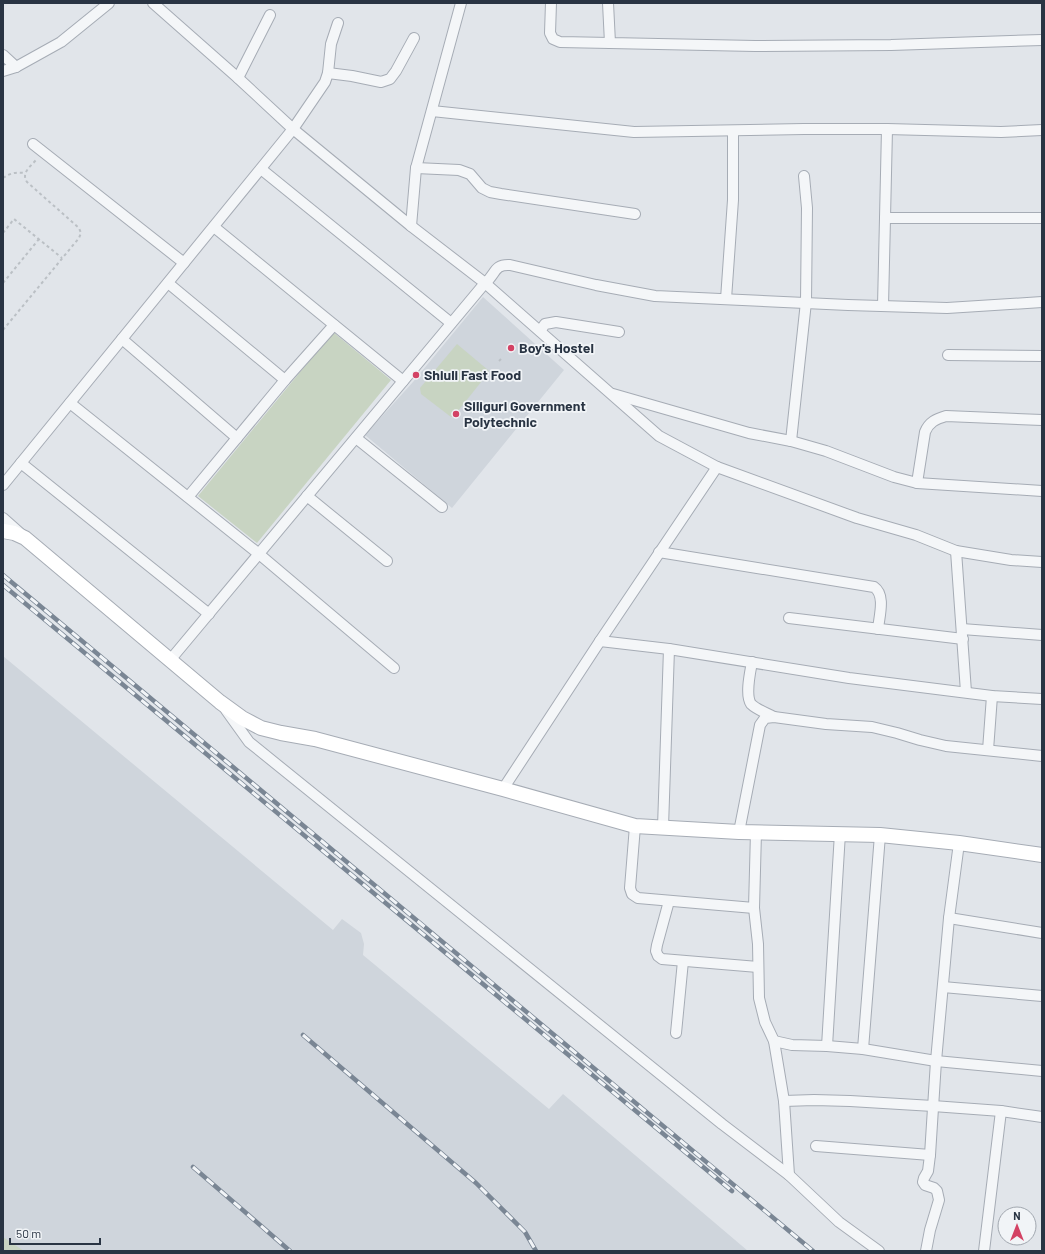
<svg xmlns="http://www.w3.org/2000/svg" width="1045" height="1254" font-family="Barlow,sans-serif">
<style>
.built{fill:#cfd5dc}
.green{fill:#c8d4c2}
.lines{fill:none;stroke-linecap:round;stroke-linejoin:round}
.street-casing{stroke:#a6acb5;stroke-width:12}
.secondary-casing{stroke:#a6acb5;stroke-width:16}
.path{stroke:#bbc0c5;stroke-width:2;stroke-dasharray:3 3;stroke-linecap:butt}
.street{stroke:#f4f6f8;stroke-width:10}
.secondary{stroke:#fff;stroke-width:14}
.rail-casing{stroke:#7a8694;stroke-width:4.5}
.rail{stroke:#f1f4f7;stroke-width:3;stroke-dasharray:9;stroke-linecap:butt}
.poi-dot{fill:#d34264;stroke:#f1f4f7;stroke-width:1.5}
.labels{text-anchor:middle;stroke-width:3.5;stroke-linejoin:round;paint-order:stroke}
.poi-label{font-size:14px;font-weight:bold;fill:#293443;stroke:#f1f4f7;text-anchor:start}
</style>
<rect width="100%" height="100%" fill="#e1e5ea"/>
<!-- built -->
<g class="built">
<polygon points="483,297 564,370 452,508 365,435 413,382"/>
<polygon points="3,656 333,930 342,919 361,933 364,944 363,955 549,1109 563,1094 748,1251 3,1251"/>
</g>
<!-- green -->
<g class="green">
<polygon points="333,332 391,380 257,543 198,496"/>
<polygon points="457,344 488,370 489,372 454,416 451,417 421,394 420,388"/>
<polygon points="3,1237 24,1251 3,1251"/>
</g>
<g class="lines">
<!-- street casing -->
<g class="street-casing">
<g id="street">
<polyline points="153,3 238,78 293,129 411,226 485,283 659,436 717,467 857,518 916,535 956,551 1011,560 1042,562"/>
<polyline points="551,3 550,33 553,39 560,42 610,43"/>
<polyline points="608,3 610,43 755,46 891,45 1042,40"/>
<polyline points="3,55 16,67"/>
<polyline points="3,71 16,67 61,42 109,3"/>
<polyline points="328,73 352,76 381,82 390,79 396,71 414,38"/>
<polyline points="238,78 270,15"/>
<polyline points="432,111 634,132 804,129 887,129 1001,132 1042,130"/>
<polyline points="33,144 184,263"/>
<polyline points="416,168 459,170 470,174 482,188 490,192 501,194 635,214"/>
<polyline points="261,169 451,323"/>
<polyline points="885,218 887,129"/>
<polyline points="411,226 416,168 461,3"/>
<polyline points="214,227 403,381"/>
<polyline points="168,283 285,380"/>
<polyline points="726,299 733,200 733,131"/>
<polyline points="883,306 885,218 1042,218"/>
<polyline points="540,331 545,324 556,322 619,332"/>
<polyline points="122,339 237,438"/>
<polyline points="948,355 1042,356"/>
<polyline points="613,394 749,433 791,441 826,451 894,477 917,483 1042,491"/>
<polyline points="70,403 259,554 394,668"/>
<polyline points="356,438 442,507"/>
<polyline points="791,441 806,302 807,208 804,176"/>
<polyline points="21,463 209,614"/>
<path d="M917 483 925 432C929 422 936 419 946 416L1042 420"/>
<polyline points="3,485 293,129 325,82 328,73 331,44 338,23"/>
<polyline points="307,496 387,561"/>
<polyline points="188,497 285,380 334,325"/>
<polyline points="3,518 21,534"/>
<polyline points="956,551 966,692"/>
<path d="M659 552 874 587C886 595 879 617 878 629"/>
<polyline points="789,618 963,639"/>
<polyline points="962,629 1042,635"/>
<polyline points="600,641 669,649 849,678 992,696 1042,699"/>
<path d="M171 659 485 283C496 275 493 264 510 265L596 285 655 296 848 305 947 308 1042 302"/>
<path d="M752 662C750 673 745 695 751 704 757 710 767 713 774 717"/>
<polyline points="226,710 249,742 722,1124 789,1175 839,1222 879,1251"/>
<polyline points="988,750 992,696"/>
<polyline points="503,789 600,641 717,467"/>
<polyline points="635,826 630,888 632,894 638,898 754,908"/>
<polyline points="663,827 669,649"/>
<polyline points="739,832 760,725 765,718 774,717 826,724 872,727 897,733 920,740 946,746 1042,756"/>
<polyline points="756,832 754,908 758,944 759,998 765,1022 774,1041 784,1101 789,1175"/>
<polyline points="669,901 657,945 656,951 658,956 662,959 758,967"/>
<polyline points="949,918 1042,933"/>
<polyline points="943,987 1042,996"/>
<polyline points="676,1033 683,961"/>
<polyline points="774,1041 792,1045 827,1046 863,1049 936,1061 1042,1071"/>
<polyline points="827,1046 840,833"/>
<polyline points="863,1049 880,835"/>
<polyline points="784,1101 814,1100 850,1101 933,1106 1001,1111 1042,1117"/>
<polyline points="816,1146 930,1155"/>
<polyline points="926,1251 930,1230 939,1200 937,1191 934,1188 925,1185 923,1182 924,1178 928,1171 930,1155 936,1061 949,918 959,843"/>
<polyline points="984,1251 1001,1111"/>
</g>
</g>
<!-- secondary casing -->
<g class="secondary-casing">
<polyline id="secondary" points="3,531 14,533 25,538 220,702 242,718 261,728 281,733 315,739 503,789 635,826 739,832 880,835 959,843 1042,855"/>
</g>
<!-- path -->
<g class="path">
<path d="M3 178C10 173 16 172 24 173"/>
<polyline points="3,233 14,219 62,258"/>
<polyline points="3,283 39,239"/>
<path d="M3 330 79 238 81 233 79 228 27 182C21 173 30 167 36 160"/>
<polyline points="499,361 501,359"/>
</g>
<!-- street -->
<use href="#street" class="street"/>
<!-- secondary -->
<use href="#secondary" class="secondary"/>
<!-- rail casing -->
<g class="rail-casing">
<g id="rail">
<polyline points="3,575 813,1251"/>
<polyline points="3,585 732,1191"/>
<polyline points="303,1035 476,1183 525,1232 536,1251"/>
<polyline points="193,1167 290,1251"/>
</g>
</g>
<!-- rail -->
<use href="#rail" class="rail"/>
</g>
<!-- markers -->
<g class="poi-dot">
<circle cx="511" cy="348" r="4"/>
<circle cx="416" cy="375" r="4"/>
<circle cx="456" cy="414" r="4"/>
</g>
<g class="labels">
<!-- poi labels -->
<g class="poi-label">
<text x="519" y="353">Boy's Hostel</text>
<text x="424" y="380">Shiuli Fast Food</text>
<text x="464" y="411">Siliguri Government<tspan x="464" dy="16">Polytechnic</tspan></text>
</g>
</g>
<!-- border -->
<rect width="1045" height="1254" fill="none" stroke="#293443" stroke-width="8"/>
<!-- north arrow -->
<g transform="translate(1017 1226)"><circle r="19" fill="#f1f4f7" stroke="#a1a7af"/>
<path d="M0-3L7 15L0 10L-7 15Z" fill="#d34264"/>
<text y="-6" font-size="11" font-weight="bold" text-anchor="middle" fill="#293443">N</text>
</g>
<!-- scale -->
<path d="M10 1238v6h90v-6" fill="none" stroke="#293443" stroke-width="2"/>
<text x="16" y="1238" font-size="12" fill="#293443" stroke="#f1f4f7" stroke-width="3" paint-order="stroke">50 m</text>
</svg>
